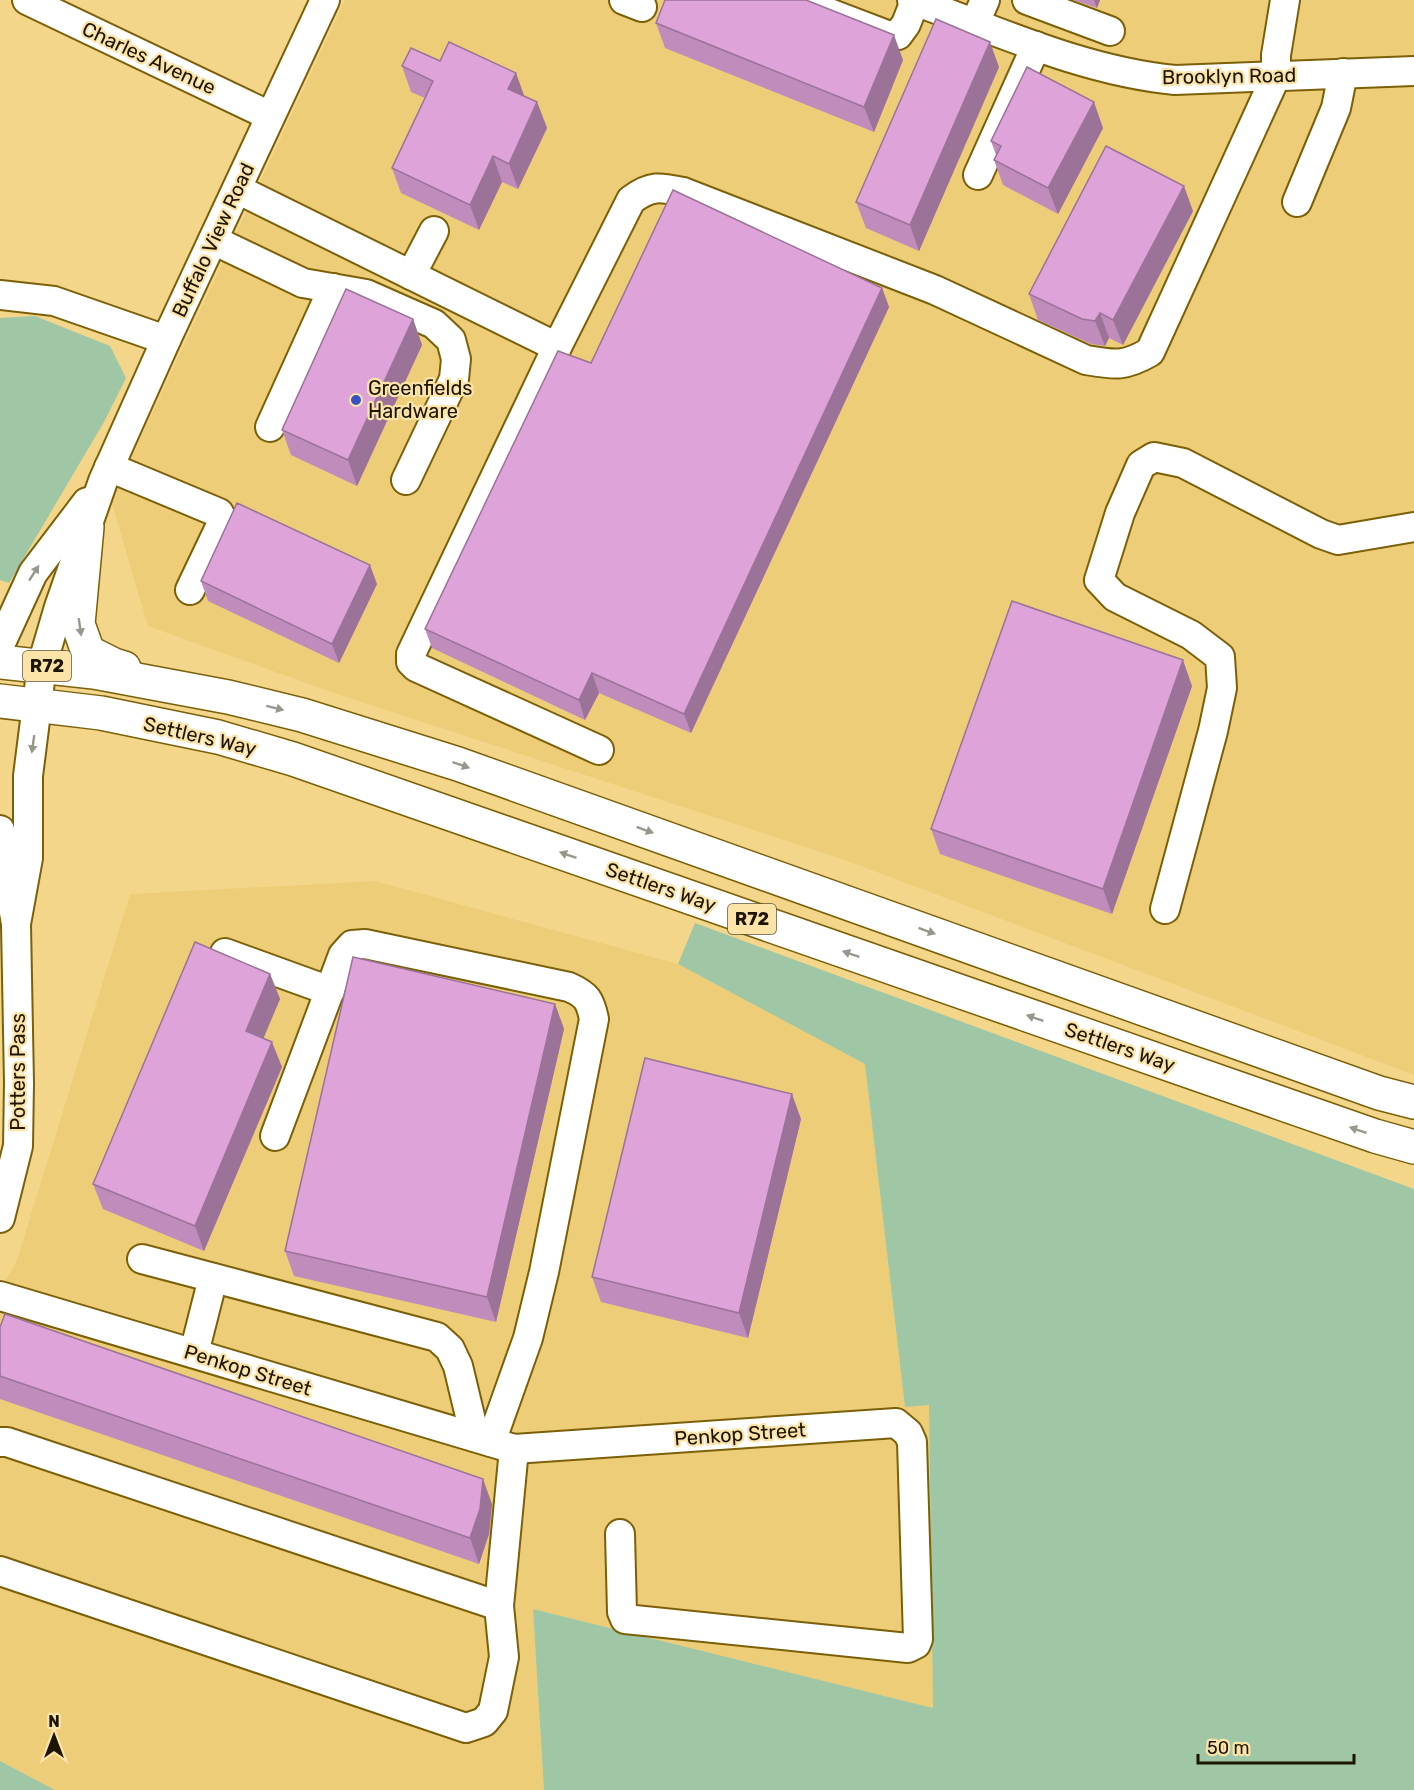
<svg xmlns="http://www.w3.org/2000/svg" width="1414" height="1790" font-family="Rubik,sans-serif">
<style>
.built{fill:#eecd79}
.green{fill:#9fc6a5}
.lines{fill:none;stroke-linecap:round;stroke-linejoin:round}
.minor-casing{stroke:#7b6008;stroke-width:32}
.major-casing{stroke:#7b6008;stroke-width:36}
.minor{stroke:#fff;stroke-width:28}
.major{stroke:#fff;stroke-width:33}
.wall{fill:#bf8cbb}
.shaded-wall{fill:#9b7298}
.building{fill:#dea3d9;stroke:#9b7298;stroke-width:1.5}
.oneway{fill:#99968c}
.poi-dot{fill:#3852c4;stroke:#fce4a9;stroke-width:2}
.labels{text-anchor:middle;stroke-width:4.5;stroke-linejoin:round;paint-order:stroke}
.shield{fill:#fce4a9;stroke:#605333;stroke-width:1.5}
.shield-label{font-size:18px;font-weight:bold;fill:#1d1500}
.street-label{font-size:20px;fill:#1d1500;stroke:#fce4a9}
.poi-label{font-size:20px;fill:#1d1500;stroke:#fce4a9;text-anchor:start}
</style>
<rect width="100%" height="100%" fill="#f4d68b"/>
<!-- built -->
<g class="built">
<polygon points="345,0 1414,0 1414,1075 845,860 334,693 148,626 111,501"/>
<polygon points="375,881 678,964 865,1064 905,1407 929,1404 933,1708 533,1609 544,1790 55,1790 0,1761 0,1288 16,1263 130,894"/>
</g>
<!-- green -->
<g class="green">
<polygon points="35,316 110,346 126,378 104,422 9,583 0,580 0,318"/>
<polygon points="695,923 1414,1189 1414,1790 544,1790 533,1609 933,1708 929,1405 905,1407 865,1064 678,964"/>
<polygon points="0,1761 55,1790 0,1790"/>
</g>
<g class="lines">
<!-- minor casing -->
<g class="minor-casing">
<g id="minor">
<polyline points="27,0 270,116"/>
<polyline points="624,0 642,7"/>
<polyline points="795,0 887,35 898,35 906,24 915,1"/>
<path d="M912 0C998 31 1083 71 1175 80L1414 71"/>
<polyline points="1027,0 1110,31"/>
<polyline points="975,23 985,0"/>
<polyline points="978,175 1036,46"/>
<polyline points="237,189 557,347"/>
<polyline points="1297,202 1336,108 1343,73"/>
<polyline points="213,240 303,283 366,294 434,324 451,340 456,359 454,379 406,480"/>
<polyline points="411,275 434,231"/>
<polyline points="0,295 54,301 166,340"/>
<polyline points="270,427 333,288"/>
<polyline points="109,467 219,513 222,519 221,525 190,590"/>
<polyline points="0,645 33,573 87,502"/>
<path d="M599 750 416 667 411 662V654L557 347 631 200C651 185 660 187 683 192L935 290 1086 360C1115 365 1124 367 1150 352L1276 76V55L1285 0"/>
<polyline points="0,830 16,924 19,1083 18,1146 0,1218"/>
<polyline points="1165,909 1213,731 1222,688 1220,657 1191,635 1115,597 1099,580 1120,513 1141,465 1154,457 1183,463 1321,534 1338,540 1414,527"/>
<polyline points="16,924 28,858 28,776 42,665 59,607 103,481 166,340 325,0"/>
<polyline points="225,953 330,991"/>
<path d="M275 1136 343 955 352 945 365 944 569 987C587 995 590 1000 594 1019L544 1272 528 1338 491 1442"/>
<polyline points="142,1259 437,1337 450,1349 458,1366 475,1437"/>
<polyline points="0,1296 514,1449 896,1423 908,1433 912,1442 918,1639 916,1644 908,1648 625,1619 622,1612 620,1534"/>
<polyline points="194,1353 213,1278"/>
<polyline points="0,1442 7,1442 499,1606"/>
<polyline points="0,1571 466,1728 484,1722 493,1711 504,1657 499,1606 514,1449"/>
</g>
</g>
<!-- major casing -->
<g class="major-casing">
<g id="major">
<polyline points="87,527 78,624 88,652 114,665 124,668"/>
<polyline points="0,662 94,672 228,697 302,715 458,764 1379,1093 1414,1102"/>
<polyline points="0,701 101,713 218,737 293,759 1375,1136 1414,1147"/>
</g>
</g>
<!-- minor -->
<use href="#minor" class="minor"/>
<!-- major -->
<use href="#major" class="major"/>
</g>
<!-- wall -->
<g class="wall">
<polygon points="1073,0 1100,0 1097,8"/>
<polygon points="656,23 903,60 874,132 665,48"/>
<polygon points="440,61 537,102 547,128 518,189 502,182 479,230 401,193 392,168 425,98 411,92 402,66"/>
<polygon points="999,67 919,251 866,228 856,202"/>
<polygon points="1103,128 1058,214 1003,185 994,160 996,155 991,141"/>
<polygon points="1193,211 1123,345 1109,338 1105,346 1091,344 1038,320 1029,294"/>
<polygon points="882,288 889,307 691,733 599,693 585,720 432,648 425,629 591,363"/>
<polygon points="413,319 422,345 357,486 291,455 282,430"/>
<polygon points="201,581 377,584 339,663 208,601"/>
<polygon points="1192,686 1112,914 940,854 931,829"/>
<polygon points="270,974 280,999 263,1038 282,1067 204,1251 103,1209 93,1184"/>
<polygon points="555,1004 564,1029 496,1322 294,1276 285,1251"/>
<polygon points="801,1119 748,1338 601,1302 592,1277"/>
<polygon points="0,1327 492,1504 489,1534 479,1564 0,1399"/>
</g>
<!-- shaded-wall -->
<g class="shaded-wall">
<polygon points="1094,0 1100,0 1097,8"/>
<polygon points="894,35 903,60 874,132 864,107"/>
<polygon points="990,42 999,67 919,251 910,225"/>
<polygon points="516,73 525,98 508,89"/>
<polygon points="537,102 547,128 518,189 509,164"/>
<polygon points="1094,102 1103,128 1058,214 1048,188"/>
<polygon points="493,156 502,182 479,230 470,205"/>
<polygon points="1184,186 1193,211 1123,345 1113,320"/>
<polygon points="882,288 889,307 691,733 684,714"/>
<polygon points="1100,313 1109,338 1105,346 1095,321"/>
<polygon points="413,319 422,345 357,486 348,460"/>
<polygon points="370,565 377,584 339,663 332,644"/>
<polygon points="1183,660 1192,686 1112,914 1103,889"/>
<polygon points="592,673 599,693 585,720 579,700"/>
<polygon points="270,974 280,999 256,1056 246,1031"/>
<polygon points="555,1004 564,1029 496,1322 487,1297"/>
<polygon points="272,1042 282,1067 204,1251 195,1226"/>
<polygon points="792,1094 801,1119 748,1338 739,1313"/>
<polygon points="483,1479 492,1504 489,1534 479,1564 470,1538"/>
</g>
<!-- building -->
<g class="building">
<polygon points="665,0 806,0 894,35 864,107 656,23"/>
<polygon points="936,19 990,42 910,225 856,202"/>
<polygon points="449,42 516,73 508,89 537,102 509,164 493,156 470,205 392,168 433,81 402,66 411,48 440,61"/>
<polygon points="1027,67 1094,102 1048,188 994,160 1001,146 991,141"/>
<polygon points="1106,146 1184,186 1113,320 1100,313 1095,321 1082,319 1029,294"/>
<polygon points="673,190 882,288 684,714 592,673 579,700 425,629 558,351 591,363"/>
<polygon points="346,289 413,319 348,460 282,430"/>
<polygon points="237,503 370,565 332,644 201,581"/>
<polygon points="1012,601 1183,660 1103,889 931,829"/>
<polygon points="195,942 270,974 246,1031 272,1042 195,1226 93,1184"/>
<polygon points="353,957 555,1004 487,1297 285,1251"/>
<polygon points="645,1058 792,1094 739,1313 592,1277"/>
<polygon points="5,1314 483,1479 480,1509 470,1538 0,1376 0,1327"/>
</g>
<!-- one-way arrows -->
<defs><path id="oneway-solid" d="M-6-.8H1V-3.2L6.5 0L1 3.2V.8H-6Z" transform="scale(1.5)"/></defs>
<g class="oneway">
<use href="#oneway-solid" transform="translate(34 573) rotate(-57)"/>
<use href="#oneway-solid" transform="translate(80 627) rotate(82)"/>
<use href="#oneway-solid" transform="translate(275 708) rotate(14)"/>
<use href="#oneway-solid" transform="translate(33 744) rotate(98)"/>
<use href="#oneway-solid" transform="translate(461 765) rotate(19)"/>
<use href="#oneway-solid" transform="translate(645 830) rotate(20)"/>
<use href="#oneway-solid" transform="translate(568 855) rotate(-161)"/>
<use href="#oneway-solid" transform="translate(927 931) rotate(20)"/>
<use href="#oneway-solid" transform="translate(851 954) rotate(-161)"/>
<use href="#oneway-solid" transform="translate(1035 1018) rotate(-161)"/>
<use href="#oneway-solid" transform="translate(1358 1130) rotate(-161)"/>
</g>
<!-- markers -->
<circle class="poi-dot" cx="356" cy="400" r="6"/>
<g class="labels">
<!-- shield labels -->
<g class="shield">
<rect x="23" y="651" width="48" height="30" rx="4.5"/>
<rect x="728" y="904" width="48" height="30" rx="4.5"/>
</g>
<g class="shield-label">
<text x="47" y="672">R72</text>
<text x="752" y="925">R72</text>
</g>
<!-- street labels -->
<g class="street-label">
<text transform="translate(149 58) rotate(25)" y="7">Charles Avenue</text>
<text transform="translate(1229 76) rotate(-1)" y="7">Brooklyn Road</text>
<text transform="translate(213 240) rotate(-65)" y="7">Buffalo View Road</text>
<text transform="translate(200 736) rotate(13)" y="7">Settlers Way</text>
<text transform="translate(661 887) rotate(19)" y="7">Settlers Way</text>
<text transform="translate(1120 1047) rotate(19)" y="7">Settlers Way</text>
<text transform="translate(18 1072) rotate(-90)" y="7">Potters Pass</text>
<text transform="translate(248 1370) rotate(17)" y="7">Penkop Street</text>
<text transform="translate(740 1434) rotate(-4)" y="7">Penkop Street</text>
</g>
<!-- poi labels -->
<g class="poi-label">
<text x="368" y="395">Greenfields<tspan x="368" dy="23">Hardware</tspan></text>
</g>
</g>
<!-- north arrow -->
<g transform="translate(54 1736)" stroke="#fce4a9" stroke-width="4.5" paint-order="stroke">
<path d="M0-4.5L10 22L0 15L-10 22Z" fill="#1d1500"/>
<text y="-9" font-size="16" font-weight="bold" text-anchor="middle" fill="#1d1500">N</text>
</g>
<!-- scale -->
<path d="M1198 1754v9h156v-9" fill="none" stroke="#1d1500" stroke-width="3"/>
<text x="1207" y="1754" font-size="18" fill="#1d1500" stroke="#fce4a9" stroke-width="4.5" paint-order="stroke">50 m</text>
</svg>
